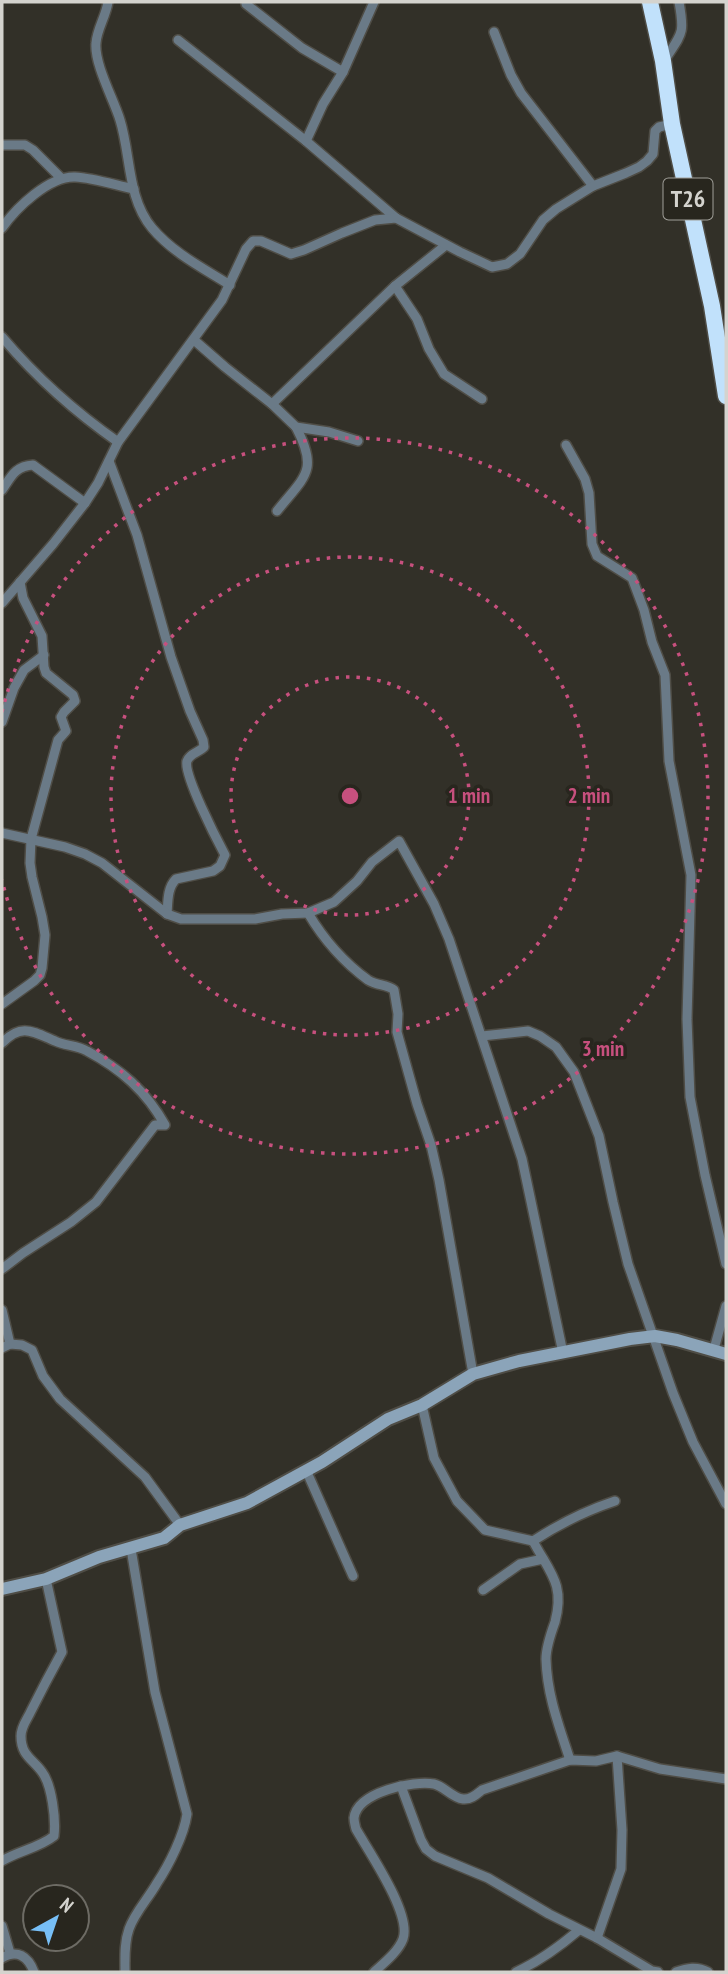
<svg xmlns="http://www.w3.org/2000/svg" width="728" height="1974" font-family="'PT Sans Narrow',sans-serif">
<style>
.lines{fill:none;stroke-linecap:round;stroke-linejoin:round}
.street-casing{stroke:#4f4d46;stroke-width:12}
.secondary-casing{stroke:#4f4d46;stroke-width:16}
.highway-casing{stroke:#4f4d46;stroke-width:19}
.street{stroke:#6a7a87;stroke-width:9}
.secondary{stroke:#8ba4b9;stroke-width:12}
.highway{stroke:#c1e1fb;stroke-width:16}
.ring{fill:none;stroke:#c7507e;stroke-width:3.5;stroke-dasharray:3.5 7}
.labels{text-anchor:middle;stroke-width:7;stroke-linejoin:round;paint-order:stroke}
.shield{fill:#28261e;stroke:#a09f99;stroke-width:2}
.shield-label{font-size:24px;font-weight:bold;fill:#d4d3ce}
.centre{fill:#c7507e;stroke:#28261e;stroke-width:3.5}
.ring-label{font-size:21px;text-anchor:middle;font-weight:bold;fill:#c7507e;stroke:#28261e;stroke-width:7;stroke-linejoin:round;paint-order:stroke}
</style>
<rect width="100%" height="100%" fill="#323028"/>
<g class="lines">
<!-- street casing -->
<g class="street-casing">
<g id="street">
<path d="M108 2C106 16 97 29 96 43 94 64 114 100 120 120 131 155 127 198 152 228 173 253 203 268 230 285"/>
<polyline points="246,4 302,48 343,72"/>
<polyline points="494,32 511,75 521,93 593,186"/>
<polyline points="178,40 306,141 396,218"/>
<path d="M664 61C682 33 685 35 679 2"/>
<polyline points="306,141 323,104 343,72 374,2"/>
<polyline points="2,145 25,145 33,150 61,178"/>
<path d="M2 228C16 208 49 176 75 177 94 178 115 185 134 189"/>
<polyline points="395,286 417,319 429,349 444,374 482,399"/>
<path d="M2 337C36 377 75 412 118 442"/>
<polyline points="194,340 225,367 272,404 296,427 329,432 358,441"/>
<polyline points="272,404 395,286 446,245"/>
<polyline points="566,445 585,479 589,493 592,544 597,556 632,578 644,610 652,642 665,675 669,761 691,875 687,1019 690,1097 705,1175 726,1264"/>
<path d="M109 461 137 535 171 657 190 711 203 740 204 747C198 753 190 753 187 761 183 774 217 840 225 855L220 866 213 871 176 879C167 888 168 902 167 914"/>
<path d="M2 490C11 477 15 466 33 465L85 503"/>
<path d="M277 511C305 476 319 471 296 427"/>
<polyline points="2,603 53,544 85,503 98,483 118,442 222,300 246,249 253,241 261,241 291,254 304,250 342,233 375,220 396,218 460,252 492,267 507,264 520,254 543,220 556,209 593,186 626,173 639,167 647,161 653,154 655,131 659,127 672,124"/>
<polyline points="2,722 14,688 24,670 44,655"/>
<polyline points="2,833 65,847 85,854 102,863 167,914 181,919 255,919 282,914 308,913 334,902 357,881 372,862 399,841 434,904 449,939 522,1159 563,1353"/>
<path d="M308 913C324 940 342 961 368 980 377 986 387 984 394 990L398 1014 397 1032 417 1104 431 1145 439 1180 473 1374"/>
<polyline points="2,1004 34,981 40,975 42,968 45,935 42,917 32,877 30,863 31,839 58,740 66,731 61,717 64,712 75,701 73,695 46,673 44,667 42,636 23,598 20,582"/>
<polyline points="482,1036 528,1031 540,1036 556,1047 574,1072 599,1136 613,1202 628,1264 673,1393 693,1442 726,1504"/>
<path d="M2 1043C21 1023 32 1031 55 1041 65 1046 77 1045 87 1051 121 1069 146 1091 165 1125H155L96 1202 71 1222 23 1253 2 1269"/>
<polyline points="2,1310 10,1344"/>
<polyline points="2,1348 10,1344 22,1345 32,1350 43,1376 60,1399 145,1477 180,1525"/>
<polyline points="714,1349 726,1306"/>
<path d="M422 1405 434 1458 457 1501 485 1530 533 1541C559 1524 585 1511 615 1501"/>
<polyline points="306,1470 353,1576"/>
<path d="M533 1541C550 1573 565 1584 555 1622 551 1633 546 1647 546 1659 547 1695 559 1726 570 1760"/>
<polyline points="483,1590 520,1564 543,1559"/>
<polyline points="401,1786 421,1840 426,1849 435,1856 488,1878 549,1914 597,1938 652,1971 658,1972"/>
<path d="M2 1861C18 1851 39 1848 54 1836 56 1820 52 1785 42 1772 33 1759 21 1756 21 1736 21 1726 27 1720 31 1711 41 1691 51 1672 62 1652L46 1579"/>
<polyline points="2,1926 10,1953"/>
<polyline points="597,1938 621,1869 622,1830 617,1756"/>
<path d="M2 1958C17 1949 28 1956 34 1972"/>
<path d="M125 1972C125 1958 124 1943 129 1929 135 1912 148 1899 157 1883 169 1865 184 1835 187 1814L155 1692 131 1549"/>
<path d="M374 1972C384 1963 398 1952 403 1939 412 1914 369 1852 356 1829 355 1825 354 1822 354 1818 357 1792 414 1780 434 1784 444 1786 452 1798 463 1799 471 1800 477 1794 482 1790L570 1760 596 1761 617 1756 660 1769 726 1779"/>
<path d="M516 1972C540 1961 559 1947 579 1930"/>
<path d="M676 1972C687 1968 697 1966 708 1972"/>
</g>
</g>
<!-- secondary casing -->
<g class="secondary-casing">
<polyline id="secondary" points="2,1589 46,1579 99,1557 164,1538 180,1525 247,1503 322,1462 388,1419 422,1405 473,1374 519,1361 630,1339 655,1336 677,1340 726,1354"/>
</g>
<!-- highway casing -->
<g class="highway-casing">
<polyline id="highway" points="650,2 663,61 672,124 712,306 726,396"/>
</g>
<!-- street -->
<use href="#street" class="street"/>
<!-- secondary -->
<use href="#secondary" class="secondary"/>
<!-- highway -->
<use href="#highway" class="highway"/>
</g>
<!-- distance rings -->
<g class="ring">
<circle cx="350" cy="796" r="119"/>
<circle cx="350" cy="796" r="239"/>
<path d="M2 712A358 358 0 1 1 2 880"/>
</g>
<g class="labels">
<!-- shield labels -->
<rect class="shield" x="663.5" y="178.5" width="49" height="41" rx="5"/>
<g class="shield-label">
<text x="688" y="207">T26</text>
</g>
</g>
<circle cx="350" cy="796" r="10" class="centre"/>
<g class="ring-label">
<text x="469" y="803">1 min</text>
<text x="589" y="803">2 min</text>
<text x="603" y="1056">3 min</text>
</g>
<!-- border -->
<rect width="728" height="1974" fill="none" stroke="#d4d3ce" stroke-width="7"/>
<!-- north arrow -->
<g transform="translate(56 1918) rotate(40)"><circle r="33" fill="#28261e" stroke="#6d6b64" stroke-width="2"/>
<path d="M0-5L12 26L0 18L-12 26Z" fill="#77bff7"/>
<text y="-10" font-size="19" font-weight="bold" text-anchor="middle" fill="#d4d3ce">N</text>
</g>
</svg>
